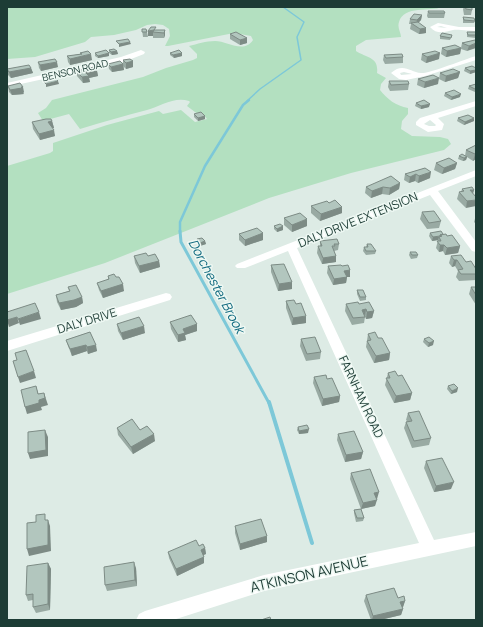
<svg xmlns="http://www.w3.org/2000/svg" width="483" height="627" font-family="Manrope,sans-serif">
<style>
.green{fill:#b3e0c0}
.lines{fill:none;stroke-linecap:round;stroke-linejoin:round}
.stream-far3{stroke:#7dc8d8;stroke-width:1.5}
.stream-far2{stroke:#7dc8d8;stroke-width:2.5}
.stream-far1{stroke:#7dc8d8;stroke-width:3}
.stream{stroke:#7dc8d8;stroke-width:4}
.minor{fill:#fff;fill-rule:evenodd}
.wall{fill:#99aaa3}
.shaded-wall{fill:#7d8b85}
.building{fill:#b2c6be;stroke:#7d8b85}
.labels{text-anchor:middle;stroke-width:3;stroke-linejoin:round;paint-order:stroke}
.far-street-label{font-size:10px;fill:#1d3c35;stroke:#eef8f3}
.street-label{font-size:12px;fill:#1d3c35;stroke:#eef8f3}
.water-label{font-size:13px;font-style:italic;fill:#116a7f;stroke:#eef8f3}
.near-street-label{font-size:14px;fill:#1d3c35;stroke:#eef8f3}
</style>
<rect width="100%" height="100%" fill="#ddebe5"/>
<!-- green -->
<path class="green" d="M7 7H442C430 12 404 5 399 22 397 28 401 32 401 37L366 40 356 46V51C367 58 379 57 377 73L386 78 381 84 380 90C387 99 396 106 408 108V114L402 121 401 129 412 136 440 137 448 139 451 144 444 150 351 173 269 198 105 263 7 294V166L50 153 53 151V143L107 125 159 111 163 114 181 110 195 122 207 119 203 114 199 115 187 106 190 102 189 101C175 96 160 106 147 110 124 116 102 122 80 129L69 114 43 121 38 113 46 108 52 100 143 77 166 68 193 60 197 58V54L189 46C197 44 206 41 215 41 227 41 244 54 253 40L251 36 234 33 168 46H165L170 36 169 29 163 25 155 24 147 25 136 30 114 35 91 37 85 42 35 57 7 59Z"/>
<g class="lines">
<!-- stream-far3 -->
<polyline class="stream-far3" points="247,101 260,89 301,60 297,37 304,22 283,7"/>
<!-- stream-far2 -->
<polyline class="stream-far2" points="180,232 180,222 205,166 243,105 249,100"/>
<!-- stream-far1 -->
<polyline class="stream-far1" points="180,231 181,242 269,403"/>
<!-- stream -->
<polyline class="stream" points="269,402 312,543"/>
<!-- minor -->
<g class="minor">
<path d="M438 23 459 27H476V31C471 31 457 29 453 30 445 32 437 35 430 27ZM441 26 447 28 437 27Z"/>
<polygon points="141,50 145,52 144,54 126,61 7,87 7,83 121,57"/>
<path d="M476 56V60L425 76 406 80 399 79 391 73C403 62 410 72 421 73 429 74 465 59 476 56ZM404 72 412 74 401 75 400 73Z"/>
<path d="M476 101V106L438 118 444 124 442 130 428 132 416 125V122L420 118ZM430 120 436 125 435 126H429L424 124Z"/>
<polygon points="476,170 476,176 438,191 476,242 476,252 472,251 430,195 297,248 434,540 476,532 476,546 264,591 173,620 136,620 139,614 145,611 264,575 419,543 288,251 245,268 237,268 235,266 237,264"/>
<polygon points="166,293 170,294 172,297 170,300 7,351 7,341"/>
</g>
</g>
<!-- wall -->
<g class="wall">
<polygon points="464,7 472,7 472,10 471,15 464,15 463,9"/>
<polygon points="428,11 445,13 444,18 428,18 427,16"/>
<polygon points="422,15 421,20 418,23 426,33 419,34 410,29 411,24 409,24 410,19"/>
<polygon points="463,17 475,21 474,23 463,23"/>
<polygon points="142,29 147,32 148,37 143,37"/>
<polygon points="157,30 165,30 165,35 164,38 153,38 153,36 148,36 148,31"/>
<polygon points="467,32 476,32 476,38 467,37"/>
<polygon points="230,34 247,38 247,43 240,45 230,39"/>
<polygon points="452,35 450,40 440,39 440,36"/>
<polygon points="475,40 467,51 461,49 460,54 446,57 441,54 442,48 461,48 462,43"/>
<polygon points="109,50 117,51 118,54 112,55 109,53"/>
<polygon points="80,53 92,60 70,65 68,62 67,56 81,54"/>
<polygon points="95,53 109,56 98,58 95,56"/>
<polygon points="170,53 182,53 182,56 174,58 170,55"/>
<polygon points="422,54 439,59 426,63 421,60"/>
<polygon points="384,55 403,57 403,63 385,64 383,60"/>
<polygon points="123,60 133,61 133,67 126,69 123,66"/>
<polygon points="38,62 58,67 41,71 39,68"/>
<polygon points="108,64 123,64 124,70 112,72 109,69"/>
<polygon points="31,68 33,73 11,78 8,75 7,69"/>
<polygon points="465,68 476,68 476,72 470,74 464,71"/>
<polygon points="76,71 97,71 98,76 89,78 90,82 83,83 77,76"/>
<polygon points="460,72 458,78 445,82 439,79 440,73"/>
<polygon points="418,79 438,84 424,88 417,85"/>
<polygon points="389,81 409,84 408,90 390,91 388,87"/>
<polygon points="476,84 476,92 475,92 468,89 469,86"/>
<polygon points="8,86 24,92 23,93 24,94 12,95 9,92"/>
<polygon points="445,93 460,97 451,100 444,96"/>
<polygon points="416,103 429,107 421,109 415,106"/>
<polygon points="194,114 205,116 205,119 198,121 194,117"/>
<polygon points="458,118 474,118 474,121 464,125 457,121"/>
<polygon points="52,121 54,128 52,128 55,136 40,140 33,129 32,122"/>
<polygon points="476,145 476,159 473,161 467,157 466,160 463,161 458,159 459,156 465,156 466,150"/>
<polygon points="436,163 457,163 455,169 442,174 434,170"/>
<polygon points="425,168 430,178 418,183 415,181 409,183 404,180 405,174"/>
<polygon points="400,183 399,189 389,195 382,194 371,198 365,193 366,187"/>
<polygon points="462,189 474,190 473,194 466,208 457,199 459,192 461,192"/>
<polygon points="329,203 342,207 342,213 320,221 311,213 311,206"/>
<polygon points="422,212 441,221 439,228 427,229 420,219"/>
<polygon points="476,215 476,224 474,222"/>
<polygon points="284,218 307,226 292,232 284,225"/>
<polygon points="274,226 283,226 283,230 277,232 274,229"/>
<polygon points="263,233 263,240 245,246 239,240 239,234"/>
<polygon points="430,233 443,234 447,236 460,246 458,253 445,255 443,251 439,252 436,248 438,240 432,241 429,236"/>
<polygon points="197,239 205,241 206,244 200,246 197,243"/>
<polygon points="320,241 339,244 338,250 334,251 336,256 336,262 322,264 317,253 318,246 320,246"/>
<polygon points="367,244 376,251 375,254 366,255 363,251 364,247 366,247"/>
<polygon points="410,252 418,255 417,258 411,259 409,255"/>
<polygon points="134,256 148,256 159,261 160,267 140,273 135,263"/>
<polygon points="451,256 466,262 476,269 476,280 459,281 456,277 458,271 455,266 452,267 449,263"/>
<polygon points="271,265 292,289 278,291 271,272"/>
<polygon points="328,266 342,266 350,270 350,277 347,277 346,283 333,285 327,273"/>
<polygon points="108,276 116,277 124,291 103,298 99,290 97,283 108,280"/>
<polygon points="68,287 82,297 83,303 76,307 61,310 57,302 56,295 69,291"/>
<polygon points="471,287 476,287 476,305 469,294"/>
<polygon points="357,290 366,297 366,300 360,301 357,294"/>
<polygon points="286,301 296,304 306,323 292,325 286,308"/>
<polygon points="346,304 359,304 374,311 372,318 366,319 365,317 364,323 352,325 345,311"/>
<polygon points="170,322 197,324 197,331 185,335 186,340 178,342 171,329"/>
<polygon points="117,324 145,333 123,340 118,331"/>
<polygon points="90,332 97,351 88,354 87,351 72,356 68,346 66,340"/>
<polygon points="368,334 378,338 390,353 389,360 374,363 366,347"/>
<polygon points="301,339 321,352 320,359 306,361 300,346"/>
<polygon points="424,339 433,345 428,347 423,342"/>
<polygon points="388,373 412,393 410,400 394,403 385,385"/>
<polygon points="314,377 327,379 340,396 339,402 322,406 313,383"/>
<polygon points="448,386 457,392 451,394 447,389"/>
<polygon points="408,413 431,438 429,445 412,448 404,428 406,422 407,421 406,420"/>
<polygon points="298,427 308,433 299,434 297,430"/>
<polygon points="117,428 140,430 155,441 133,454 118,435"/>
<polygon points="338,434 363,452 361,459 345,462 337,440"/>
<polygon points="426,461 451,489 434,492 424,468"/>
<polygon points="351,473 377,499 376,499 375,506 361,509 364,518 363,521 356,522 354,513 354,510 361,509 350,479"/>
<polygon points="235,526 267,542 240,550 235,533"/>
<polygon points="199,546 205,548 206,554 203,555 204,563 177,576 169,558 168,552"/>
<polygon points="48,563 51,569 50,610 36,613 33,607 33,600 28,601 26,595"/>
<polygon points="136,568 137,586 107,591 105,585"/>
<polygon points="366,595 398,598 405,601 403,607 402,607 403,609 401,615 380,620 371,620 364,601"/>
</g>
<!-- shaded-wall -->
<g class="shaded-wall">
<polygon points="422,15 421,20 416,25 417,20"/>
<polygon points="426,28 426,33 419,34 420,29"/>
<polygon points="154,30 153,32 153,36 148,36 148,31"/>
<polygon points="165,30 165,35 164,38 164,33"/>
<polygon points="247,38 247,43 240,45 240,40"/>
<polygon points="130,42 131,44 119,47 119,44"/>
<polygon points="476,43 476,48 467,51 469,46"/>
<polygon points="461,48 460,54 446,57 447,51"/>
<polygon points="117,51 118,54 112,55 111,52"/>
<polygon points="109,53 109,56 98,58 98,56"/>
<polygon points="182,53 182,56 174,58 173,55"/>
<polygon points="440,53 439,59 426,63 427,57"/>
<polygon points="91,54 92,60 70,65 70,59"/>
<polygon points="133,61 133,67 126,69 126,63"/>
<polygon points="57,62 58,67 41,71 40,65"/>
<polygon points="123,64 124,70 112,72 111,67"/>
<polygon points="31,68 33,73 11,78 9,72"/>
<polygon points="476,70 476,72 470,74 470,71"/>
<polygon points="97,71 98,76 89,78 90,82 83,83 82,77 85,72"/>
<polygon points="460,72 458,78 445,82 446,76"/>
<polygon points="439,78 438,84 424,88 425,82"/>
<polygon points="58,81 59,84 46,87 46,84"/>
<polygon points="21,87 23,87 24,92 23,93 24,94 12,95 10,90"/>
<polygon points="461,94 460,97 451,100 452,97"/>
<polygon points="430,104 429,107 421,109 421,106"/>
<polygon points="205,116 205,119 198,121 198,118"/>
<polygon points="474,118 474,121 464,125 465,122"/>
<polygon points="52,121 54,128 50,128 48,122"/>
<polygon points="54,130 55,136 40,140 39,134"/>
<polygon points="475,154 476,154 476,159 473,161"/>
<polygon points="467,157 466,160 463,161 464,158"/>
<polygon points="457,163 455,169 442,174 444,168"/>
<polygon points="431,172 430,178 418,183 419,176"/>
<polygon points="416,174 415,181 409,183 410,177"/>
<polygon points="400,183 399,189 389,195 390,188"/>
<polygon points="383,187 382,194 371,198 372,191"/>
<polygon points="470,190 474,190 472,196"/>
<polygon points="476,200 476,206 466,208 467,201"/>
<polygon points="342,207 342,213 320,221 321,214"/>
<polygon points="307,219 307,226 292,232 292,225"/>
<polygon points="283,226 283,230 277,232 277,229"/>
<polygon points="263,233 263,240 245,246 245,240"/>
<polygon points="433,237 439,237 438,240 432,241"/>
<polygon points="205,241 206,244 200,246 200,243"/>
<polygon points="440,245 444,245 443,251 439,252"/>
<polygon points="460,246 458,253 445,255 447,248"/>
<polygon points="336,256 336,262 322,264 323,258"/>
<polygon points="454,260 457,260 455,266 452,267"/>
<polygon points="159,261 160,267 140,273 139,266"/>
<polygon points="350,270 350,277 347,277 346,283 333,285 334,279 344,271"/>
<polygon points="292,282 292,289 278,291 279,284"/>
<polygon points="123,284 124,291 103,298 101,291"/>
<polygon points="82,297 83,303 76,307 61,310 59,303"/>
<polygon points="366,309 365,316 362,310"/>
<polygon points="374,311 372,318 366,319 367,312"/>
<polygon points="39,312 41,319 20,325 18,319"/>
<polygon points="306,316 306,323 292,325 293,318"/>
<polygon points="17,317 19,323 9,327 7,320"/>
<polygon points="197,324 197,331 185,335 186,340 178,342 178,335 183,329"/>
<polygon points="144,326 145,333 123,340 121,333"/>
<polygon points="434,341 433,345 428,347 429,343"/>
<polygon points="86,345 87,351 72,356 70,349"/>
<polygon points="96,345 97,351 88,354 87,347"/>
<polygon points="390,353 389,360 374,363 376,356"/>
<polygon points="34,371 36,378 20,383 18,377"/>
<polygon points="36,386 40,400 44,393 48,405 41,407 42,410 27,414 25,407"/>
<polygon points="458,388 457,392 451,394 452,391"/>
<polygon points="412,393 410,400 394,403 396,396"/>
<polygon points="340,396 339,402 322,406 323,399"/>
<polygon points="309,429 308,433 299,434 299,431"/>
<polygon points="45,430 48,437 48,456 30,459 28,453"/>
<polygon points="154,434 155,441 133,454 131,447"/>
<polygon points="363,452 361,459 345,462 346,455"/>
<polygon points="454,482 451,489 434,492 436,486"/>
<polygon points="379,492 377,499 372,500 374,493"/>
<polygon points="377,500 375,506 361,509 363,503"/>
<polygon points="48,520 50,526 51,551 29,556 27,549"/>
<polygon points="267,536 267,542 240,550 240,544"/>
<polygon points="205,548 206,554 201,556 201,550"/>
<polygon points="204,557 204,563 177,576 176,569"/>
<polygon points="134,562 136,568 137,586 135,580"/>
<polygon points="48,563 51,569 50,610 48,604"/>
<polygon points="405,601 403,607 398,608 400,602"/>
<polygon points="403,609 401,615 380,620 372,620 373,616"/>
</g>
<!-- building -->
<g class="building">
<polygon points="465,7 472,7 472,10 466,9"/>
<polygon points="428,11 444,11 445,13 429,13"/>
<polygon points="414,14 422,15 417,20 410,19"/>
<polygon points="463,17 474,18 475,21 464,20"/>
<polygon points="418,22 426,28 420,29 411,23"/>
<polygon points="151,27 156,27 154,30 165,30 164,33 153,32 154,30 148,31"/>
<polygon points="142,29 146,29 147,32 142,32"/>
<polygon points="236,32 247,38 240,40 230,34"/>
<polygon points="467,32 476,32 476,35 468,35"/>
<polygon points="442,33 452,35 451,38 440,36"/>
<polygon points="128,39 130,42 119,44 116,41"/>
<polygon points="475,40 476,40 476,43 469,46 462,43"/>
<polygon points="455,45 461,48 447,51 442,48"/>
<polygon points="114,49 117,51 111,52 109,50"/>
<polygon points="106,50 109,53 98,56 95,53"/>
<polygon points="179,50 182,53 173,55 170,53"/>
<polygon points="88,51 91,54 70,59 67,56 82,54 80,53"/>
<polygon points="435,51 440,53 427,57 422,54"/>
<polygon points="402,54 403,57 386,58 384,55"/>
<polygon points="55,59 57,62 40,65 38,62"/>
<polygon points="130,59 133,61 126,63 123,60"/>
<polygon points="120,61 123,64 111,67 108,64"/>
<polygon points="29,65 31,68 9,72 7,69"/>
<polygon points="472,66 476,68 476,70 470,71 465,68"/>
<polygon points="94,67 97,71 85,72 89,76 82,77 76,71"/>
<polygon points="453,69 460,72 446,76 440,73"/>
<polygon points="433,75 439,78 425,82 418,79"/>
<polygon points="55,78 58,81 46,84 43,81"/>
<polygon points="389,81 408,81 409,84 391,85"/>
<polygon points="20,83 23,87 21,87 22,88 10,90 8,86"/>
<polygon points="476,84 476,89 475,89 469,86"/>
<polygon points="454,90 461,94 452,97 445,93"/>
<polygon points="424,100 430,104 421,106 416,103"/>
<polygon points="201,112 205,116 198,118 194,114"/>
<polygon points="468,115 474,118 465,122 458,118"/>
<polygon points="46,119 51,119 52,121 48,122 54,130 39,134 32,122"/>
<polygon points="476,145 476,154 475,154 466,150"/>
<polygon points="462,154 467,157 464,158 459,156"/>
<polygon points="449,158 457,163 444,168 436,163"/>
<polygon points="425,168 431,172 419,176 416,174 410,177 405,174"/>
<polygon points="391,176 400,183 390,188 383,187 372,191 366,187"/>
<polygon points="472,187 474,190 470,190 476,197 476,200 467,201 459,192 464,191 462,189"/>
<polygon points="335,200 342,207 321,214 311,206 327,201 329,203"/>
<polygon points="434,211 441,221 429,223 422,212"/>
<polygon points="300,213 307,219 292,225 284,218"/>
<polygon points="280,224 283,226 277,229 274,226"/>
<polygon points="257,228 263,233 245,240 239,234"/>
<polygon points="441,231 443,234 440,235 440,236 433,237 430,233"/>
<polygon points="446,234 447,236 452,235 460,246 447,248 444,245 440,245 437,241 441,241 439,237 442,236 440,235"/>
<polygon points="202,238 205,241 200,243 197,239"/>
<polygon points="337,239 339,244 334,244 335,246 332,246 336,256 323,258 318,246 322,246 320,241"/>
<polygon points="367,244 371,244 376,251 366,251 364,247 368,247"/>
<polygon points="410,252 416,252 418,255 412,255"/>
<polygon points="146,253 148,256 155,254 159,261 139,266 134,256"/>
<polygon points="461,255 466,262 471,261 476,269 476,274 461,274 458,270 463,269 457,260 454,260 451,256"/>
<polygon points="284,264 292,282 279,284 271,265"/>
<polygon points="341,265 342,266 348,265 350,270 344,271 347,277 334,279 328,266"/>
<polygon points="114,274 116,277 119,277 123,284 101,291 97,283 109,279 108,276"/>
<polygon points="76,285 82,297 74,300 59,303 56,295 70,291 68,287"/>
<polygon points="471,287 476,287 476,295"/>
<polygon points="357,290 363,290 366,297 360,297"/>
<polygon points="294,300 296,304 301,303 306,316 293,318 286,301"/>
<polygon points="358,302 359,304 369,302 374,311 367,312 366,309 362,310 365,317 353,318 346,304"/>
<polygon points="35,303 39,312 18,319 17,317 7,320 7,312"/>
<polygon points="191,315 197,324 183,329 185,333 178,335 170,322"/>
<polygon points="139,317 144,326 121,333 117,324"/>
<polygon points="90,332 96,345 87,347 86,345 70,349 66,340"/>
<polygon points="375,332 378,338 382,338 390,353 376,356 367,341 371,340 368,334"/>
<polygon points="315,337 321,352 307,354 301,339"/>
<polygon points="429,337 434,341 429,343 424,339"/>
<polygon points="26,350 34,371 18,377 13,361 17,360 15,353"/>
<polygon points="395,371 398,376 402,375 412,393 396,396 386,378 390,378 388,373"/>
<polygon points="326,375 327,379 332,378 340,396 323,399 314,377"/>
<polygon points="454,384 458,388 452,391 448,386"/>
<polygon points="36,386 38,394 44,393 45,398 39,400 39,403 25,407 21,390"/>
<polygon points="419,411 431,438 414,441 406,422 412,421 408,413"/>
<polygon points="132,419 140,430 147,426 154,434 131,447 117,428"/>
<polygon points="307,425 309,429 299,431 298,427"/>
<polygon points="45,430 46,450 28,453 28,432"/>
<polygon points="354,431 363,452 346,455 338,434"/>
<polygon points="442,458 454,482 436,486 426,461"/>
<polygon points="370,469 379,492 374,493 377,500 363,503 351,473"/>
<polygon points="361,509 364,518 357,518 354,510"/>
<polygon points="45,514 45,520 48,520 48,545 27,549 27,523 36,522 36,515"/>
<polygon points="261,519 267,536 240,544 235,526"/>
<polygon points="196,540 199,546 203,544 205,548 201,550 204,557 176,569 168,552"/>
<polygon points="134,562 135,580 105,585 104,567"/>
<polygon points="48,563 48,604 33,607 33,594 26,595 27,566"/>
<polygon points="394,588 398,598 404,596 405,601 400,602 403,609 373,616 366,595"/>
<polygon points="270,617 271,620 261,620"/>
</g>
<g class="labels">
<!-- far-street labels -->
<g class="far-street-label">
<text transform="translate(75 70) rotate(-13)" y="4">BENSON ROAD</text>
</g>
<!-- street labels -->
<g class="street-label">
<text transform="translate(358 220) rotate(-22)" y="4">DALY DRIVE EXTENSION</text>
<text transform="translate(87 321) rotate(-17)" y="4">DALY DRIVE</text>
<text transform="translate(361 397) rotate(65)" y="4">FARNHAM ROAD</text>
</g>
<!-- water labels -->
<g class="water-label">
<text transform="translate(217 286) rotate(62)" y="5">Dorchester Brook</text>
</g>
<!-- near-street labels -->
<g class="near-street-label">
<text transform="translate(309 574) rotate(-13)" y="5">ATKINSON AVENUE</text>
</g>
</g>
<!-- border -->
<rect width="483" height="627" fill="none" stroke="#1d3c35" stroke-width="16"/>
</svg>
